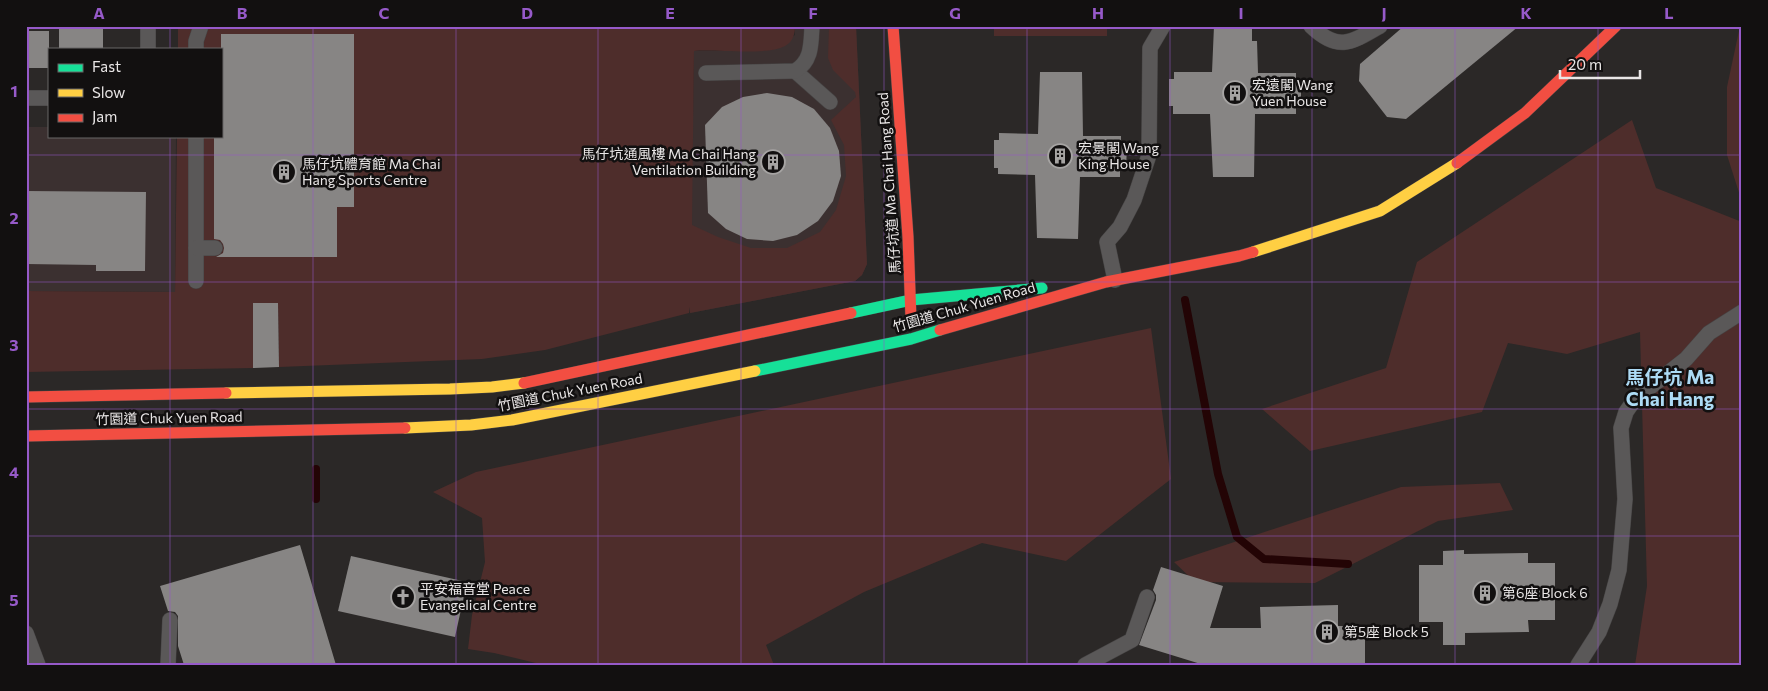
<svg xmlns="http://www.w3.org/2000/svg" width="1768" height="691" font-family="Commissioner,'Noto Sans TC',sans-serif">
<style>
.built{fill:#3b3030}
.green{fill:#4e2d2b}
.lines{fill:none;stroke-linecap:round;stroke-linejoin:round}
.stream{stroke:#230405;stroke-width:8}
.building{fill:#878584}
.lane-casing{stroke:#464444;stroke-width:16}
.fast-casing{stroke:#464444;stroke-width:12}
.slow-casing{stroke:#464444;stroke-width:12}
.jam-casing{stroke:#464444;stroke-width:12}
.lane{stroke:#5a5858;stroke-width:15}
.fast{stroke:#16e098;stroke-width:11}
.slow{stroke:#ffcf43;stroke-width:11}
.jam{stroke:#f24e42;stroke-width:11}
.grid{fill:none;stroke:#965ac9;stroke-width:1;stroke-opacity:0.55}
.labels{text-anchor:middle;stroke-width:5;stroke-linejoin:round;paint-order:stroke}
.poi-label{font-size:14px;fill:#e9e6e6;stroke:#121010;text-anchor:start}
.street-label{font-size:14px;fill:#e9e6e6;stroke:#121010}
.district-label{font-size:19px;font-weight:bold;fill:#addbf5;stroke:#121010}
.neatline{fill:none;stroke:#965ac9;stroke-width:2}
.grid-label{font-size:16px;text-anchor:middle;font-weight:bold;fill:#965ac9}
</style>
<rect width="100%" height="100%" fill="#2b2827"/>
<!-- built -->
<g class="built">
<polygon points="795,26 856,26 867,264 862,275 855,281 690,313 694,51 771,50 795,35"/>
<polygon points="26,127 49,127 49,136 176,136 175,292 26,291"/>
</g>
<!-- green -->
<g class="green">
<path d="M178 26H795C795 34 793 42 785 46 766 56 717 49 694 51L692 225 718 237 751 248H787L820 232 836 210 846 176 844 145 831 120 856 97 855 92 833 70 828 58 829 26H856L867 264 862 275 855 281 690 313V307L689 313 545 350 482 359 279 367 278 303H253V368L26 372V291L175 292 177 136H221V49H178Z"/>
<rect x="994" y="26" width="113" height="10"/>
<polygon points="1740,26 1742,26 1742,202 1727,155 1727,87"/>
<polygon points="1632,120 1656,188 1742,222 1742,665 1635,665 1647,586 1640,332 1567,354 1508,343 1482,412 1310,451 1262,409 1386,368 1417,262"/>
<polygon points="1151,328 1171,479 1066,561 982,543 864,592 766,645 774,665 544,665 494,653 468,649 472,615 485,562 482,518 433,492 476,472"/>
<polygon points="1500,483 1513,510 1438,521 1315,583 1195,582 1174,562 1401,487"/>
</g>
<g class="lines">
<!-- stream -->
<g class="stream">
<polyline points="1185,300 1218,474 1237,537 1264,559 1348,564"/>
<polyline points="316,469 316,499"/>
</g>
</g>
<!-- building -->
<g class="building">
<rect x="59" y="26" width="44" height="23"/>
<polygon points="1214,26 1252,26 1252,41 1257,41 1258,73 1296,73 1296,81 1301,81 1301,107 1296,107 1296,114 1255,114 1254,177 1213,177 1210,114 1173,114 1173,106 1169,106 1169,79 1174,79 1174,72 1212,72"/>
<polygon points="1404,26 1519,26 1406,119 1387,117 1359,81 1360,64"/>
<rect x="26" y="31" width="23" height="37"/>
<polygon points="221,34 354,34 354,207 337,207 337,257 216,257 223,253 224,248 223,244 220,240 214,239 214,136 221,136"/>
<polygon points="1040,72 1082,72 1083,136 1121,136 1121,144 1127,144 1126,171 1120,170 1120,177 1080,177 1078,239 1037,238 1035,175 998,174 998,168 994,168 994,140 999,140 999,133 1038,134"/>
<polygon points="767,93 792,97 814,109 830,128 839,151 841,176 833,201 818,221 797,235 773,241 747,239 726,229 708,213 705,125 722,107 743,97"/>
<polygon points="26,191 146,192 145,271 96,271 96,265 26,264"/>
<polygon points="253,303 278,303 279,367 253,368"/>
<polygon points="300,545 336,665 184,665 178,646 178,616 175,612 168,611 160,586"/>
<polygon points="1464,550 1464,554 1528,553 1528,563 1555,563 1555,620 1528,620 1529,632 1465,633 1465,645 1443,645 1443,622 1419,622 1419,565 1443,565 1443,551"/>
<polygon points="351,556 467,582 455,637 338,611"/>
<polygon points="1161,567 1223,586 1210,628 1261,628 1260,607 1338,605 1338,626 1365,626 1365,665 1204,665 1139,645 1156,600 1156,595 1153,590"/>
</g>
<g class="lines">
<!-- lane casing -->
<g class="lane-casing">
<g id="lane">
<polyline points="148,26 148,49"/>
<path d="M1311 26C1338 52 1351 43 1380 26"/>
<polyline points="196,49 196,41 201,26"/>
<polyline points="795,71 830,102"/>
<path d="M706 73 795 71C812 61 811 44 812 26"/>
<polyline points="26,98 49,98"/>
<polyline points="196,136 196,281"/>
<polyline points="196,248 215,248"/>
<polyline points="1115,280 1107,242 1120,227 1134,200 1149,155 1150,48 1163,26"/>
<polyline points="26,633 38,665"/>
<polyline points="168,665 170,620"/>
<polyline points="1085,665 1132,640 1147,597"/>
<polyline points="1578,665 1599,632 1610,604 1619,570 1625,499 1621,428 1626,412 1635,399 1686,359 1709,333 1742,312"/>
</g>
</g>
<!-- fast casing -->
<g class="fast-casing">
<g id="fast">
<polyline points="851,313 911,300 1042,288"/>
<polyline points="755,371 911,339 940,330"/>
</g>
</g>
<!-- slow casing -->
<g class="slow-casing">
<g id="slow">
<polyline points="1253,252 1380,211 1457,163"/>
<polyline points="226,393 450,389 492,387 524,383"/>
<polyline points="405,428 471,425 512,420 755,371"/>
</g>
</g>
<!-- jam casing -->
<g class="jam-casing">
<g id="jam">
<polyline points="893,26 908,237 911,319"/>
<polyline points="1457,163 1525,113 1616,26"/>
<polyline points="940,330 1106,282 1239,256 1253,252"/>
<polyline points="524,383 851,313"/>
<polyline points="26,397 226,393"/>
<polyline points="26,436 405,428"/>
</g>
</g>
<!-- lane -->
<use href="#lane" class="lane"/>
<!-- fast -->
<use href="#fast" class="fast"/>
<!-- slow -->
<use href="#slow" class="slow"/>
<!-- jam -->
<use href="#jam" class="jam"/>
</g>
<!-- grid -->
<path class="grid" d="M170 26V49M313 26V665M456 26V665M598 26V665M741 26V665M884 26V665M1027 26V665M1170 26V665M1312 26V665M1455 26V665M1598 26V665M170 136V665M26 155H1742M26 282H1742M26 409H1742M26 536H1742"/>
<!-- icons -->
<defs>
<g id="building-ring" transform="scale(1.25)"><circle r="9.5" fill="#121010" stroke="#a6a4a3" stroke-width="1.5"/><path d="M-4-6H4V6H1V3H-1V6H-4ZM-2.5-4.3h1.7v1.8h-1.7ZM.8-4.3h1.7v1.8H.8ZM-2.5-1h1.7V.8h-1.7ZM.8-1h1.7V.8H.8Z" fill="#a6a4a3"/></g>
<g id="church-ring" transform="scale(1.25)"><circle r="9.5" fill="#121010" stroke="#a6a4a3" stroke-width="1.5"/><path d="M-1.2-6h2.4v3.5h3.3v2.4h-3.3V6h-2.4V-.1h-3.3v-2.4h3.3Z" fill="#a6a4a3"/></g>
</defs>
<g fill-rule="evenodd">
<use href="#building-ring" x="1235" y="93"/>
<use href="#building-ring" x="1060" y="156"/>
<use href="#building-ring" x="773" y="162"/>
<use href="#building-ring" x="284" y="172"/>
<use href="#building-ring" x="1485" y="593"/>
<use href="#church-ring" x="403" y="597"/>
<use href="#building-ring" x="1327" y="632"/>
</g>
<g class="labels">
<!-- poi labels -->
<g class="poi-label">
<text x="1252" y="90">宏遠閣 Wang<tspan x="1252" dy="16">Yuen House</tspan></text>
<text x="1078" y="153">宏景閣 Wang<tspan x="1078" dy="16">King House</tspan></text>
<text x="756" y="159" text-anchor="end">馬仔坑通風樓 Ma Chai Hang<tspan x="756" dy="16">Ventilation Building</tspan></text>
<text x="302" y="169">馬仔坑體育館 Ma Chai<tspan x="302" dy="16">Hang Sports Centre</tspan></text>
<text x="420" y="594">平安福音堂 Peace<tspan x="420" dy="16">Evangelical Centre</tspan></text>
<text x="1502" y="598">第6座 Block 6</text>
<text x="1344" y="637">第5座 Block 5</text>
</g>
<!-- street labels -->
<g class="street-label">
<text transform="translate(889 183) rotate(-94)" y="5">馬仔坑道 Ma Chai Hang Road</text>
<text transform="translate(964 307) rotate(-16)" y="5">竹園道 Chuk Yuen Road</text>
<text transform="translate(570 392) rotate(-11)" y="5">竹園道 Chuk Yuen Road</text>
<text transform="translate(169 418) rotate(-1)" y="5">竹園道 Chuk Yuen Road</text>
</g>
<!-- district labels -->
<g class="district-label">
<text x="1670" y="384">馬仔坑 Ma<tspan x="1670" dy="22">Chai Hang</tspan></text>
</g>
</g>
<!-- border -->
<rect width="1768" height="691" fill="none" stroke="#121010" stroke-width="55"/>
<!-- legend -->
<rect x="48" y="48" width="175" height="90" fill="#121010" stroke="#686666"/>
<rect x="58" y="64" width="25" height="8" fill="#16e098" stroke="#686666"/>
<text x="92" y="72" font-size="15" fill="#e9e6e6">Fast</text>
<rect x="58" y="89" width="25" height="8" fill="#ffcf43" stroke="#686666"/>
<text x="92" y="98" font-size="15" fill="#e9e6e6">Slow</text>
<rect x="58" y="114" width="25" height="8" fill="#f24e42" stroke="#686666"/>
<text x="92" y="122" font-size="15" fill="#e9e6e6">Jam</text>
<!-- scale -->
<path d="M1560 70v8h80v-8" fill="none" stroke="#e9e6e6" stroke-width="2.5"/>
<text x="1568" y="70" font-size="15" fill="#e9e6e6" stroke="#121010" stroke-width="4" paint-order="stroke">20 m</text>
<rect x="28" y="28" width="1712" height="636" class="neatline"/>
<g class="grid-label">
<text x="99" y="19">A</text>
<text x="242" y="19">B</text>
<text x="384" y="19">C</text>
<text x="527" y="19">D</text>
<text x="670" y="19">E</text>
<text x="813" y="19">F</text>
<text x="955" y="19">G</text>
<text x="1098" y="19">H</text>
<text x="1241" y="19">I</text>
<text x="1384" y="19">J</text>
<text x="1526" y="19">K</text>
<text x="1669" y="19">L</text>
<text x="14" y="97">1</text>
<text x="14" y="224">2</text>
<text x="14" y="351">3</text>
<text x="14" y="478">4</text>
<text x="14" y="606">5</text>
</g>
</svg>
